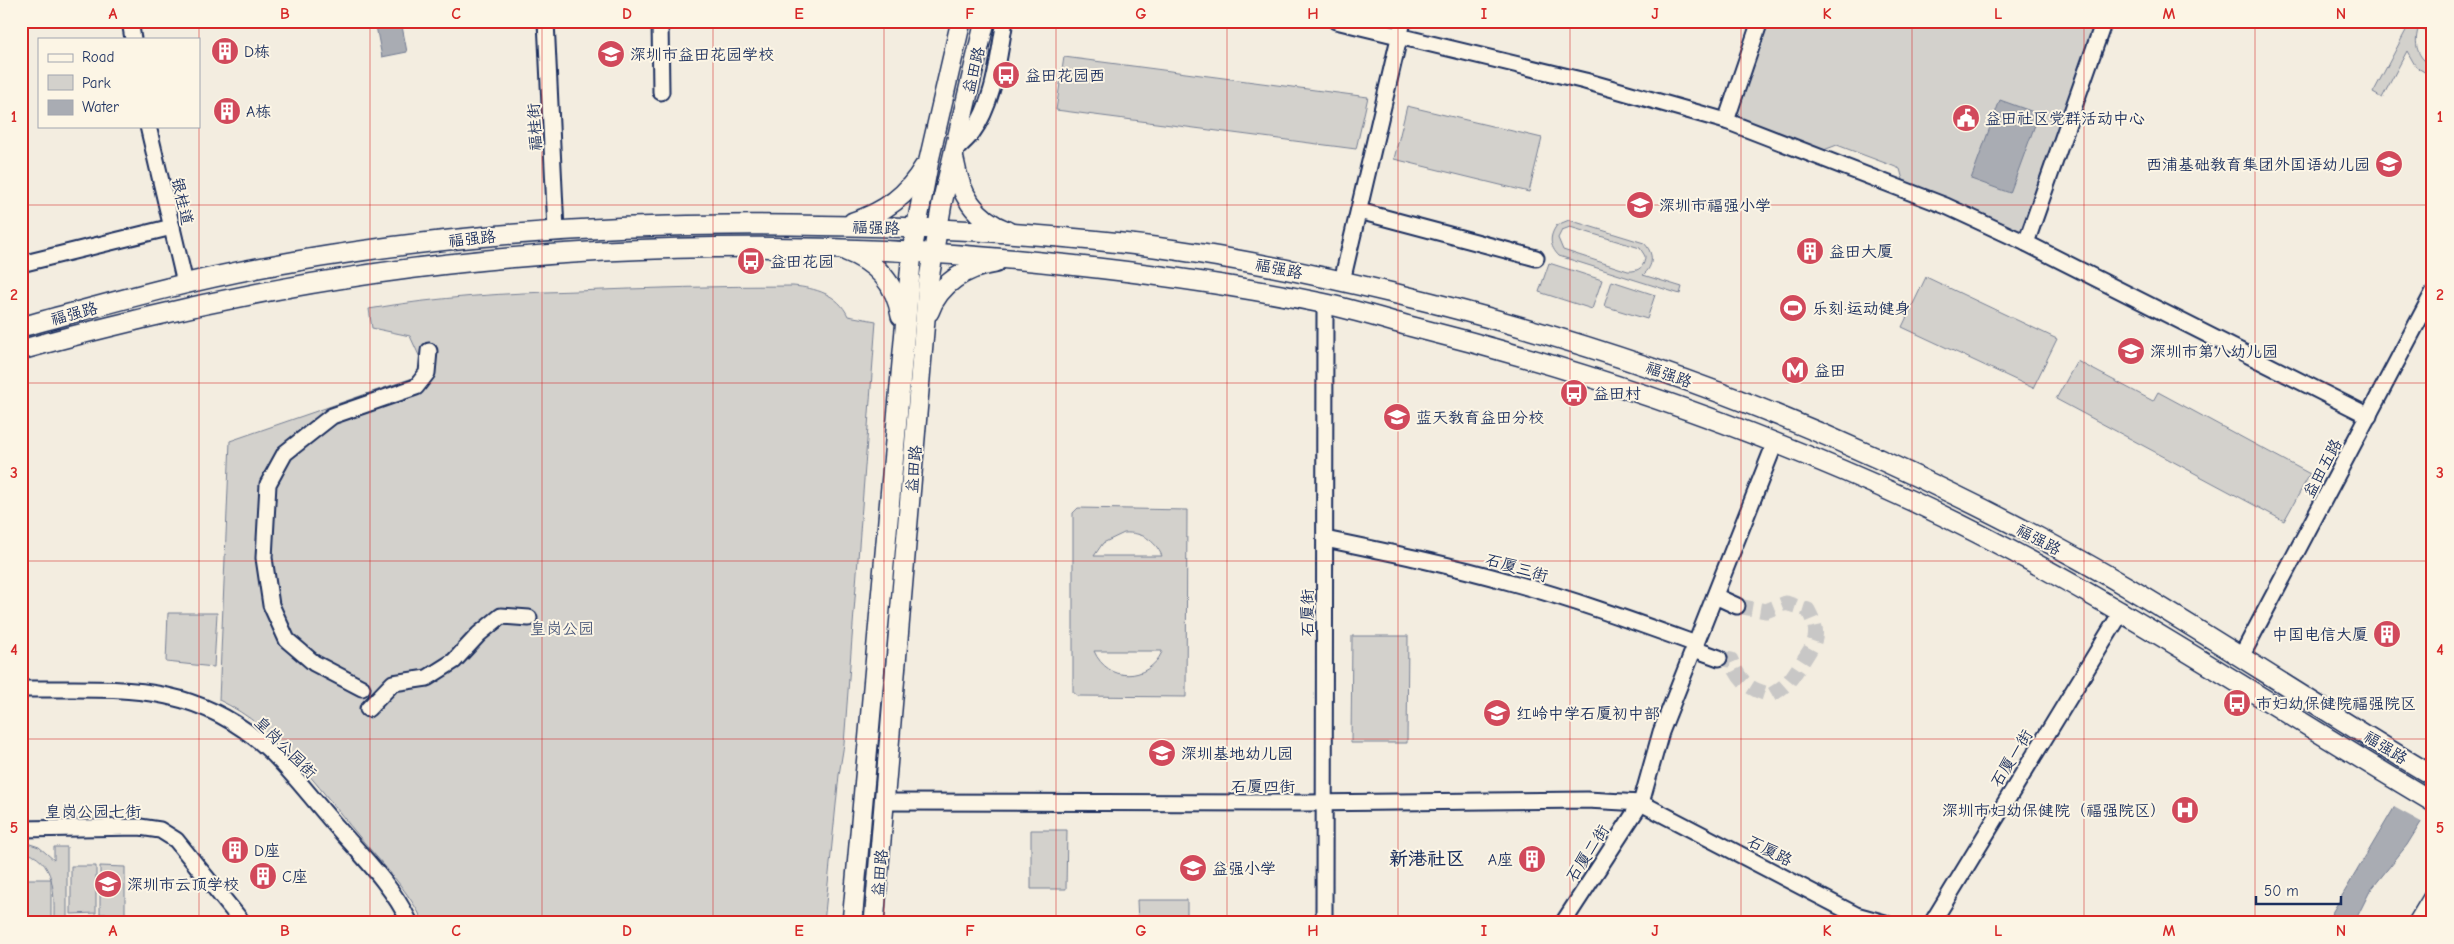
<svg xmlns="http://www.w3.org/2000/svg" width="2454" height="944" font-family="'Comic Neue','LXGW WenKai TC',sans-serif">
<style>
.green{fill:#d3d1cc;stroke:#778095;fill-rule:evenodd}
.water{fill:#a9acb3;stroke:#707a91}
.pier{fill:#f3ede0}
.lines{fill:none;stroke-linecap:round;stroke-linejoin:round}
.minor-tunnel{stroke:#c8c7c6;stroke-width:15;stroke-dasharray:15 8;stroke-linecap:butt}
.minor-casing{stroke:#1b2f5e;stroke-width:19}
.major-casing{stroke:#1b2f5e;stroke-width:22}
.minor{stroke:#fcf5e5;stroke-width:15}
.major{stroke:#fcf5e5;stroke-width:19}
.grid{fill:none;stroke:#d62828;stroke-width:1;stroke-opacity:0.55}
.labels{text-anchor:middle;stroke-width:4;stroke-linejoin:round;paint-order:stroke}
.poi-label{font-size:16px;fill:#1b2f5e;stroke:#fcf5e5;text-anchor:start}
.street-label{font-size:16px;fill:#1b2f5e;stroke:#fcf5e5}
.park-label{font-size:16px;fill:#49587a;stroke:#fcf5e5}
.quarter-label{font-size:19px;font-weight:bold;fill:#1b2f5e;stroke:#fcf5e5}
.neatline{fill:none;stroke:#d62828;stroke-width:2}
.grid-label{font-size:16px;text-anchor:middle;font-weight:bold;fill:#d62828}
</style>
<rect width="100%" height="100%" fill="#f3ede0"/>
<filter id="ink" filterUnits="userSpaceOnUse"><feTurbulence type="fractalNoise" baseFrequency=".02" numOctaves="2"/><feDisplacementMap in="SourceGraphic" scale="10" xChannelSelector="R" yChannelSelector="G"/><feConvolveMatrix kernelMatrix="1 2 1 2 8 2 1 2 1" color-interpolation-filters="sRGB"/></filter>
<g filter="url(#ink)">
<!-- green -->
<g class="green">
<polygon points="1763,21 2099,21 2028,226 2012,234 1905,187 1900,169 1893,166 1837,145 1816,153 1736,118 1732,109"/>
<path d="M2411 21H2433V34L2419 27C2413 43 2417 59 2433 66V77L2416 67 2407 51 2382 98 2373 93Z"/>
<polygon points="1064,57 1368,97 1356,149 1056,110"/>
<polygon points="1407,106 1542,138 1529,192 1394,159"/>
<path d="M1569 220 1644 243C1654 253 1654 266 1643 275L1682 287 1680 294 1559 256C1549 246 1549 236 1557 225ZM1570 227 1640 248 1645 256C1645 266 1639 272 1628 271L1563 250 1558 238 1562 230Z"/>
<polygon points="1549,263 1602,280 1592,309 1539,292"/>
<polygon points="1926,277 2057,339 2033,388 1902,327"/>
<polygon points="1612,281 1655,295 1647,319 1604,306"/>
<path d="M793 286C815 288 838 294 848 316L876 321 844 744 839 775 824 923H424C408 889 381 863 358 835 317 786 278 728 219 700L230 441 427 373 410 336 372 328 369 309C437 297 507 293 576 291 649 288 720 286 793 286Z"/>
<polygon points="2077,361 2153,401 2158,392 2310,474 2284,521 2056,399"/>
<path d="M1078 508 1187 510 1186 697 1078 696 1073 692V513ZM1124 533C1142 532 1155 540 1162 556H1094L1103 543ZM1094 651H1162V652C1148 682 1108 683 1094 651Z"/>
<polygon points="168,613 217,613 214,667 166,662"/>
<polygon points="1352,636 1408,636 1407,743 1351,743"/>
<polygon points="1031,830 1067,830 1066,889 1031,889"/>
<path d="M21 841 39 847 54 860V847H67V923H54C54 894 57 859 21 851Z"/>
<polygon points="71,866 96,866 96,913 71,914"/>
<polygon points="100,866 125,867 125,914 100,914"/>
<rect x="21" y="879" width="30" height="44"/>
<polygon points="1137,900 1187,900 1187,923 1138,923"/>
</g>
<!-- water -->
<g class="water">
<polygon points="375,21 401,21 407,52 382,57"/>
<polygon points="2000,100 2039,114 2010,193 1971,179"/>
<polygon points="2433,742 2433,803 2407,845 2370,891 2354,923 2326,923"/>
</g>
<!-- pier -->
<polygon class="pier" points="2433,739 2433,807 2423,823 2392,806"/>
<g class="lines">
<!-- minor-tunnel -->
<path class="minor-tunnel" d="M1719 658 1731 660C1740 682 1748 689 1771 695 1787 686 1791 679 1801 664 1815 642 1822 636 1808 610L1786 603 1766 611 1737 606"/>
<!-- minor casing -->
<g class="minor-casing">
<g id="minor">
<polyline points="130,21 133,39"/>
<polyline points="546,21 556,230"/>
<polyline points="660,21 661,92"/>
<polyline points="1336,21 1585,81 1726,121 1946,206 2026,243 2369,416"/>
<polyline points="1726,121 1760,21"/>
<polyline points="148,126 185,283"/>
<path d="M953 152C959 146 967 140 972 133 995 101 998 58 1005 21"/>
<polyline points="1359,211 1536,258"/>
<polyline points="2026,243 2104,21"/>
<polyline points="21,264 172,227"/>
<polyline points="1342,281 1403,21"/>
<path d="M1325 539C1388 552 1451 565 1513 583 1575 600 1635 622 1696 644"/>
<polyline points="1715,596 1737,606"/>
<polyline points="1694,649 1719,658"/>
<polyline points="2241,657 2433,293"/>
<polyline points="362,688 314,663 287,640 271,605 264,558 268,484 285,453 332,416 416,387 427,373 429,351"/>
<path d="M21 689C116 690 191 679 267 748 290 769 309 795 330 819 358 852 391 883 410 923"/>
<polyline points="368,709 393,683 427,678 454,661 479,634 501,616 529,618"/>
<polyline points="885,802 1306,803 1587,800 1641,803 1856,915 1885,923"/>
<polyline points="21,829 140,827 160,830 176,840 243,923"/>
<polyline points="1324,923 1325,304"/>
<polyline points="1563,923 1641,803 1661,732 1775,443"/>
<polyline points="1932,923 2122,611"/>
</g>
</g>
<!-- major casing -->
<g class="major-casing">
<g id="major">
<path d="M954 160C960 193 974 219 1007 231"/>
<path d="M853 222C883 213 908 195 924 167"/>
<path d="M846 251C876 262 896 284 901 316"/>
<path d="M929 312C939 284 966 267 995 263"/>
<path d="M21 327C103 305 185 281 269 266 441 234 615 223 790 225 900 226 1011 231 1121 243 1214 253 1306 272 1397 294 1562 334 1725 388 1879 459 1964 498 2048 540 2129 588 2231 649 2330 715 2433 776"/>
<path d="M21 350C62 338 104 328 145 318 447 244 761 231 1070 265 1154 274 1239 286 1322 303 1351 309 1380 318 1409 326 1582 369 1751 427 1914 502 2096 587 2261 700 2433 802"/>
<polyline points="852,923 912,251 929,160 961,21"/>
<polyline points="874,923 928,284 942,203 985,21"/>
<polyline points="2418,923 2433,898"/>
</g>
</g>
<!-- minor -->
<use href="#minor" class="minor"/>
<!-- major -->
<use href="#major" class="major"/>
</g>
</g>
<!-- grid -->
<path class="grid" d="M199 21V923M370 21V923M542 21V923M713 21V923M884 21V923M1056 21V923M1227 21V923M1398 21V923M1570 21V923M1741 21V923M1912 21V923M2084 21V923M2255 21V923M21 205H2433M21 383H2433M21 561H2433M21 739H2433"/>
<!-- icons -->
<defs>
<g id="building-disc" transform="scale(1.4375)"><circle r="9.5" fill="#d1495b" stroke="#fcf5e5"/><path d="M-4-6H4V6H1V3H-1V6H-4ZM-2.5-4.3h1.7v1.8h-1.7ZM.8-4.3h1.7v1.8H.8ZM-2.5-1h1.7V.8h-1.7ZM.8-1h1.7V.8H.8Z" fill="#fff"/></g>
<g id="school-disc" transform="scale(1.4375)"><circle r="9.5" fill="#d1495b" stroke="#fcf5e5"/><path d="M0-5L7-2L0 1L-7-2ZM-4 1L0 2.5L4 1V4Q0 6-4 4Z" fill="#fff"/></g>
<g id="bus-disc" transform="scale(1.4375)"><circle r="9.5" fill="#d1495b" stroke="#fcf5e5"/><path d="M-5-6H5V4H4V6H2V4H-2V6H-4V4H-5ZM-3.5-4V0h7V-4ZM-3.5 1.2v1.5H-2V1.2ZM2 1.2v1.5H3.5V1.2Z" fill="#fff"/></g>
<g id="civic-disc" transform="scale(1.4375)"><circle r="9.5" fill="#d1495b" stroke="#fcf5e5"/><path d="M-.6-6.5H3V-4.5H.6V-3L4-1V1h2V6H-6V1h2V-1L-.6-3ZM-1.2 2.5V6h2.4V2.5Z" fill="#fff"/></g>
<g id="stadium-disc" transform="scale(1.4375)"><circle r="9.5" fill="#d1495b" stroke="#fcf5e5"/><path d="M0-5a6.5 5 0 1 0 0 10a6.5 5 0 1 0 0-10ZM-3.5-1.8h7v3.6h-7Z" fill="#fff"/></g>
<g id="metro-disc" transform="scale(1.4375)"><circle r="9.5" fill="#d1495b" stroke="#fcf5e5"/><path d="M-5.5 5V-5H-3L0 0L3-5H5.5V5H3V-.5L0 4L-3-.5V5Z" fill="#fff"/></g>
<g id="hospital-disc" transform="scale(1.4375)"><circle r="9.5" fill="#d1495b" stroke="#fcf5e5"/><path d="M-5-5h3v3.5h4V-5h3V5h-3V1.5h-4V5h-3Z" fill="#fff"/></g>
</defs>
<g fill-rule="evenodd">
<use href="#building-disc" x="225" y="51"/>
<use href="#school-disc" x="611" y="54"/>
<use href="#bus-disc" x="1006" y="75"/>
<use href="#building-disc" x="227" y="111"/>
<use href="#civic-disc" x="1966" y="118"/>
<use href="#school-disc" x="2389" y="164"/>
<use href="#school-disc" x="1640" y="205"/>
<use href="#building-disc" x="1810" y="251"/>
<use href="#bus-disc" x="751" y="261"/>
<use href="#stadium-disc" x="1793" y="308"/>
<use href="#school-disc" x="2131" y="351"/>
<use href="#metro-disc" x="1795" y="370"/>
<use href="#bus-disc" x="1574" y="393"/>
<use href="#school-disc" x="1397" y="417"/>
<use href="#building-disc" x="2387" y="634"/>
<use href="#bus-disc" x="2237" y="703"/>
<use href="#school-disc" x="1497" y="713"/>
<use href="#school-disc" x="1162" y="753"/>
<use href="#hospital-disc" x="2185" y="810"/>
<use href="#building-disc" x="235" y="850"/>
<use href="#building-disc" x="1532" y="859"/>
<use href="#school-disc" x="1193" y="868"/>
<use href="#building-disc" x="263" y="876"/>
<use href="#school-disc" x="108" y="884"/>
</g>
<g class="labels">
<!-- poi labels -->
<g class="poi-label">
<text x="244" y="57">D栋</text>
<text x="630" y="60">深圳市益田花园学校</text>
<text x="1025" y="81">益田花园西</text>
<text x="246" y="117">A栋</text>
<text x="1985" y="124">益田社区党群活动中心</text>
<text x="2370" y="170" text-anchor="end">西浦基础教育集团外国语幼儿园</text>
<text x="1659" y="211">深圳市福强小学</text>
<text x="1829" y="257">益田大厦</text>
<text x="770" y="267">益田花园</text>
<text x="1812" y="314">乐刻·运动健身</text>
<text x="2150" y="357">深圳市第八幼儿园</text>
<text x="1814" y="376">益田</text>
<text x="1593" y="399">益田村</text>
<text x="1416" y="423">蓝天教育益田分校</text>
<text x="2368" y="640" text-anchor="end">中国电信大厦</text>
<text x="2256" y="709">市妇幼保健院福强院区</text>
<text x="1516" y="719">红岭中学石厦初中部</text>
<text x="1181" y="759">深圳基地幼儿园</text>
<text x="2166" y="816" text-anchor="end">深圳市妇幼保健院（福强院区）</text>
<text x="254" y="856">D座</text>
<text x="1513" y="865" text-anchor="end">A座</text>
<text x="1212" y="874">益强小学</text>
<text x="282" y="882">C座</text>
<text x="127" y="890">深圳市云顶学校</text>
</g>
<!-- street labels -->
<g class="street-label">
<text transform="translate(973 70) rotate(-76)" y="6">益田路</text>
<text transform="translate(534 127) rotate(-93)" y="6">福桂街</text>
<text transform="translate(183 201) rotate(77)" y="6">银桂道</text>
<text transform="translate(876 227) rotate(2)" y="6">福强路</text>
<text transform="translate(472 238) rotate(-6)" y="6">福强路</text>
<text transform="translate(1279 268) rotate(11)" y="6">福强路</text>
<text transform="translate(74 313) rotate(-15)" y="6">福强路</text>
<text transform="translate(1669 374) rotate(20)" y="6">福强路</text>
<text transform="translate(2322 468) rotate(-62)" y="6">益田五路</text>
<text transform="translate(913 469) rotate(-85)" y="6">益田路</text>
<text transform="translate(2039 539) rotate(28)" y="6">福强路</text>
<text transform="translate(1517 567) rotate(16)" y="6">石厦三街</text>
<text transform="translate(1307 613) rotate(-90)" y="6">石厦街</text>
<text transform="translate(286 747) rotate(45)" y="6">皇岗公园街</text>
<text transform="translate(2386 747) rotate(32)" y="6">福强路</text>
<text transform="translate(2011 758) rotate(-58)" y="6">石厦一街</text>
<text x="1263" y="792">石厦四街</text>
<text x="93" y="817">皇岗公园七街</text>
<text transform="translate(1770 850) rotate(27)" y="6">石厦路</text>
<text transform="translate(1587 853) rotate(-57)" y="6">石厦二街</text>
<text transform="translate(879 873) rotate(-85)" y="6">益田路</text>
</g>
<!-- park labels -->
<g class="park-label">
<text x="562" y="634">皇岗公园</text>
</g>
<!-- quarter labels -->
<g class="quarter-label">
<text x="1427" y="865">新港社区</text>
</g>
</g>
<!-- margin -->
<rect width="2454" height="944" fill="none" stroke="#fcf5e5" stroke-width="55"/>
<!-- legend -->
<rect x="38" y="38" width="162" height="90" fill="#fcf5e5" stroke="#a2a6af"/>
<rect x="48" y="54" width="25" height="8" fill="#fcf5e5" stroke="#a2a6af"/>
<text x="82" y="62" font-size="15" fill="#1b2f5e">Road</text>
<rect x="48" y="75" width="25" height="15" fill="#d3d1cc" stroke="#a2a6af"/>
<text x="82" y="88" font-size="15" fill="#1b2f5e">Park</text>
<rect x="48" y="100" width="25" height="15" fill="#a9acb3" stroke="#a2a6af"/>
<text x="82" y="112" font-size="15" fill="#1b2f5e">Water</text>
<!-- scale -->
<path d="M2256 896v8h85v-8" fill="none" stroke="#1b2f5e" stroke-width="2.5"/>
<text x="2264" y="896" font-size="15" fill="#1b2f5e" stroke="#fcf5e5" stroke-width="4" paint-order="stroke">50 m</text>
<rect x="28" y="28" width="2398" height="888" class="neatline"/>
<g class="grid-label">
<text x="113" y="19">A</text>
<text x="285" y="19">B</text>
<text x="456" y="19">C</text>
<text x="627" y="19">D</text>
<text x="799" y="19">E</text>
<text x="970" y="19">F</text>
<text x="1141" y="19">G</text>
<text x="1313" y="19">H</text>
<text x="1484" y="19">I</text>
<text x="1655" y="19">J</text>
<text x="1827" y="19">K</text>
<text x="1998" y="19">L</text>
<text x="2169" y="19">M</text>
<text x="2341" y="19">N</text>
<text x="14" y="122">1</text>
<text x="2440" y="122">1</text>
<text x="14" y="300">2</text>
<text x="2440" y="300">2</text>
<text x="14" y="478">3</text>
<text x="2440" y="478">3</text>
<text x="14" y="655">4</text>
<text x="2440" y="655">4</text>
<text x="14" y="833">5</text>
<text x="2440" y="833">5</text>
<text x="113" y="936">A</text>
<text x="285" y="936">B</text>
<text x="456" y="936">C</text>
<text x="627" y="936">D</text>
<text x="799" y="936">E</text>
<text x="970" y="936">F</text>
<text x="1141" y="936">G</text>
<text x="1313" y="936">H</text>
<text x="1484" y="936">I</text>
<text x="1655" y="936">J</text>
<text x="1827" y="936">K</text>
<text x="1998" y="936">L</text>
<text x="2169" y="936">M</text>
<text x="2341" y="936">N</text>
</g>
</svg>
